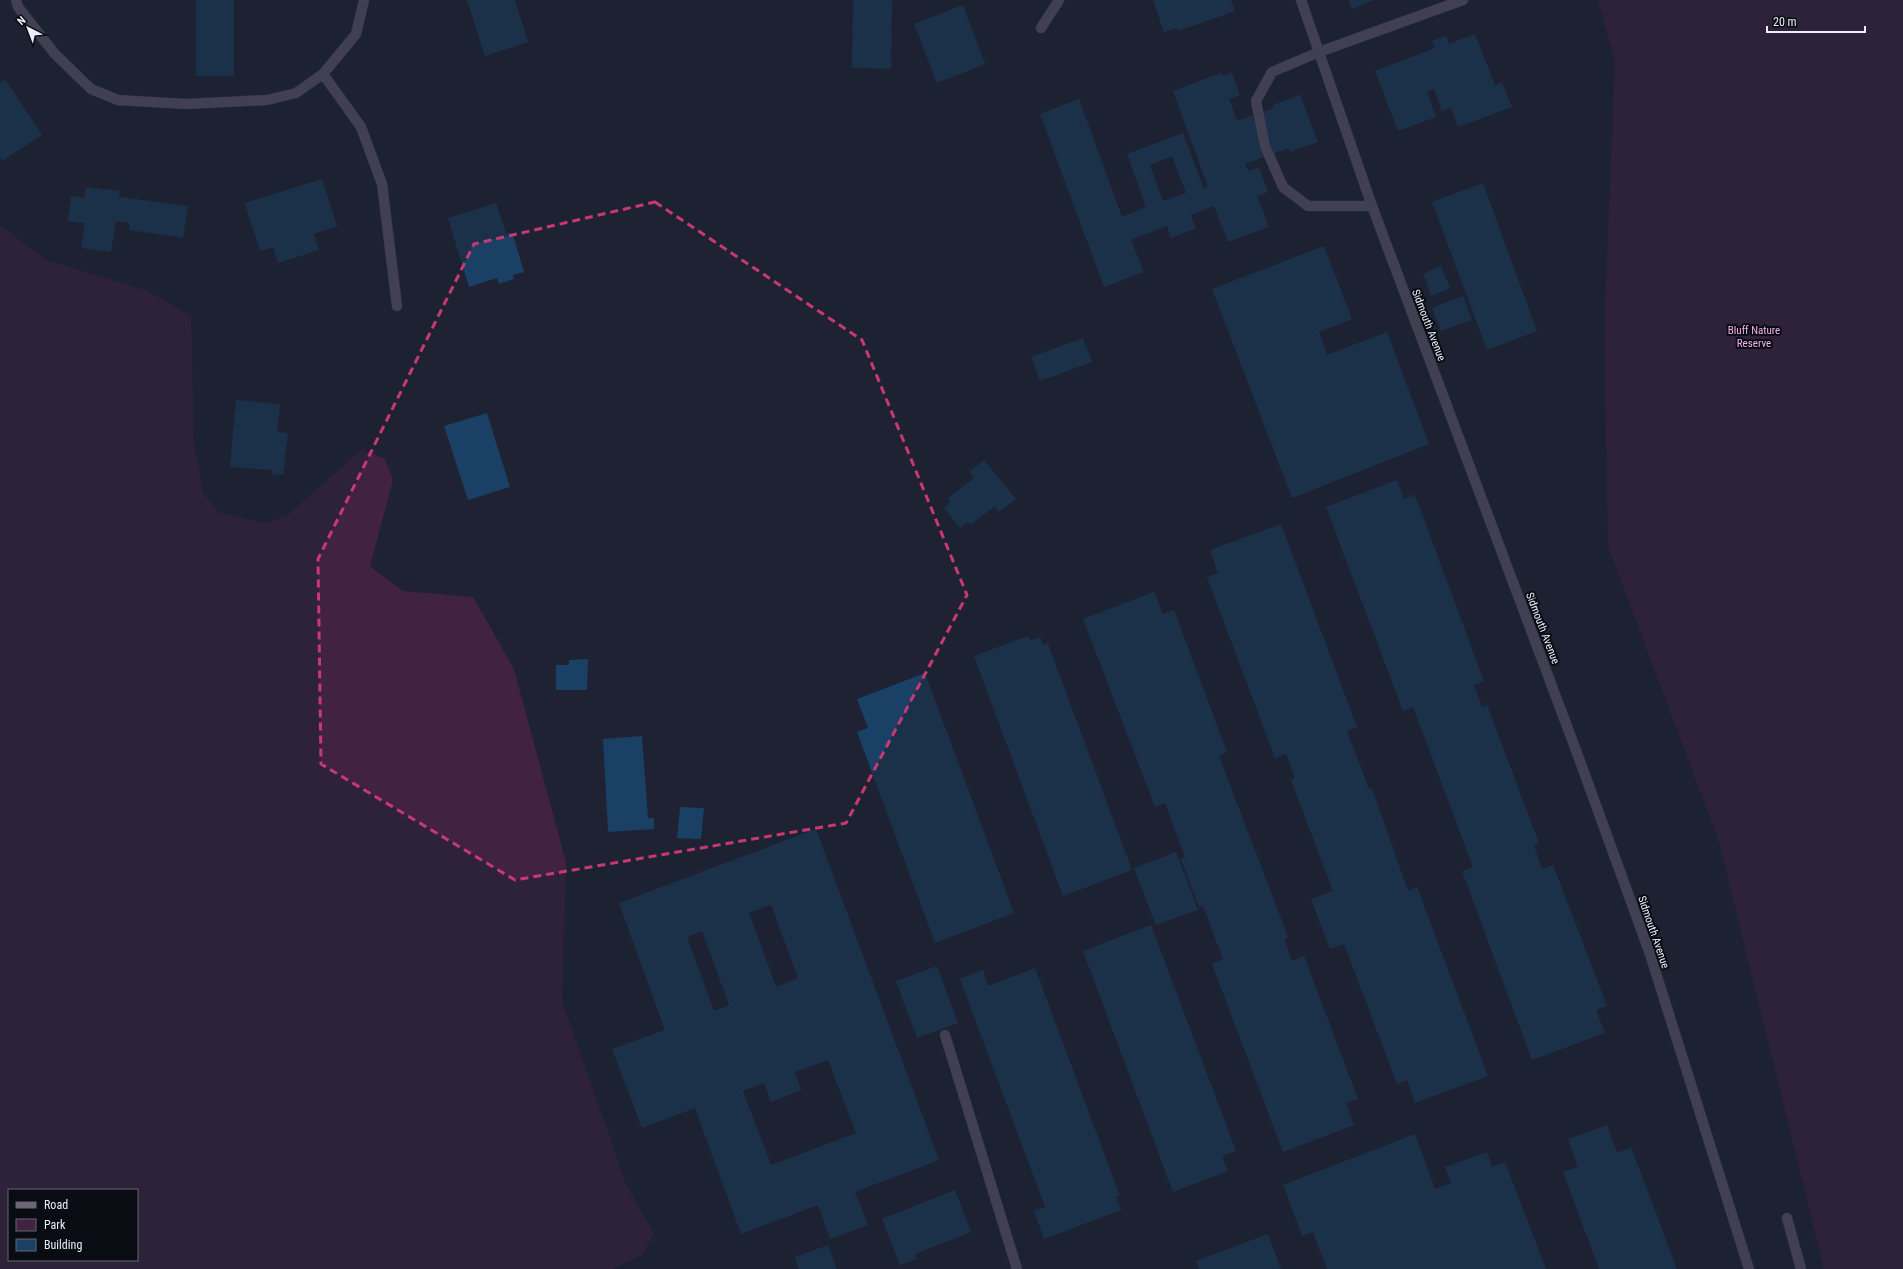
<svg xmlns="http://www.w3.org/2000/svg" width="1903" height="1269" font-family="'Roboto Condensed',sans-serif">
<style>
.green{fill:#412240;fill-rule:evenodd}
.building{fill:#1a4065;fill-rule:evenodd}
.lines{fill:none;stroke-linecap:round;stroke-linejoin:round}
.lane-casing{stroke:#3b3e4f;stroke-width:11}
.street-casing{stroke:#3b3e4f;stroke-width:11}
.lane{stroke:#6d657a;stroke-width:10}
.street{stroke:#6d657a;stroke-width:10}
.marked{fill:none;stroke:#c83873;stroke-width:3;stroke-dasharray:8 5;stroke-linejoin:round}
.labels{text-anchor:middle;stroke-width:4;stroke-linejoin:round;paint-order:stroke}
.street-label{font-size:11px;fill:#ebedfa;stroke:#0a0c13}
.park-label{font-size:11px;fill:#f1b2ee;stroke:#0a0c13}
</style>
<rect width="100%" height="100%" fill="#1e2233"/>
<!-- green -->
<g class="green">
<polygon points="1598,0 1903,0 1903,1269 1824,1269 1719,841 1608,546 1604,334 1615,61"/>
<path d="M0 225 46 260 148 291 191 316 194 444 203 494 220 513 266 523 288 515 362 449 385 459 393 480 370 566 403 591 473 597 514 669 566 862 562 1001 626 1184 654 1234 642 1255 613 1269H0ZM9 1190H137V1260H9Z"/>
</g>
<!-- building -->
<g class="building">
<rect x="196" y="0" width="38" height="76"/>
<polygon points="467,0 515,0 528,42 485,56"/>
<polygon points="853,0 892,0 891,69 852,68"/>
<polygon points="1153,0 1231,0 1235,11 1178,31 1177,28 1164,32"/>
<polygon points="1348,0 1374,0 1352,9"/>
<polygon points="963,5 985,64 937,83 914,24"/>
<polygon points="1475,34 1495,85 1502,82 1512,107 1458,127 1451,108 1442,111 1434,89 1427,92 1436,117 1398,131 1375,71 1435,48 1432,41 1446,36 1449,44"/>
<path d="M1221 73 1222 76 1232 73 1240 95 1229 99 1237 121 1274 108 1273 105 1300 95 1318 142 1290 152 1289 148 1245 164 1248 171 1259 167 1268 192 1257 196 1269 227 1228 242 1214 206 1191 215 1196 228 1171 238 1167 226 1131 240 1144 272 1104 287 1040 114 1079 99 1122 217 1146 207 1127 154 1183 133 1204 189 1208 187 1173 91ZM1172 156 1186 193 1163 201 1150 165Z"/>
<polygon points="5,79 42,135 2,161 0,157 0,83"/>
<polygon points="322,179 337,226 314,234 319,250 278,263 273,247 260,251 245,203"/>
<polygon points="1483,183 1537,331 1487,350 1432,202"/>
<polygon points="86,187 120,191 119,197 188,206 183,238 129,230 130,223 116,221 111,252 81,248 85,223 68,221 71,196 84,198"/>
<polygon points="496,203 506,233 512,232 524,272 513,275 514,279 499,284 497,278 469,287 448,218"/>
<polygon points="1324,246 1352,319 1319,332 1327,355 1387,332 1429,444 1292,498 1212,289"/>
<polygon points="1441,266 1450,288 1431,296 1423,274"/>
<polygon points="1463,296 1472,320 1441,331 1432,308"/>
<polygon points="1083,338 1092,362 1040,381 1031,357"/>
<polygon points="236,400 280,404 277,432 288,433 283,475 272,474 273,470 230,467"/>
<polygon points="487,413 510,487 468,500 444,426"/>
<polygon points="984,460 1016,499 999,512 995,506 970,525 968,522 960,528 944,508 951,502 948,498 974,478 969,472"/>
<polygon points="1397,480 1404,499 1415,495 1484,681 1474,685 1482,707 1487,705 1539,843 1534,846 1542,869 1553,865 1607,1006 1596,1010 1605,1033 1532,1060 1462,871 1473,867 1413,707 1403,711 1326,507"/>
<polygon points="1281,524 1357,727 1347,731 1369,789 1372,788 1408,891 1417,887 1488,1076 1415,1103 1407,1080 1397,1084 1344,944 1330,949 1311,899 1333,891 1291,780 1295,778 1286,754 1275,758 1207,577 1218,573 1210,550"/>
<polygon points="1154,592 1163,614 1174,610 1227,752 1219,756 1288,937 1284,939 1292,961 1304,956 1358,1099 1346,1103 1354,1125 1283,1152 1212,964 1223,959 1203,906 1199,907 1181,859 1185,857 1165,803 1155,807 1083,619"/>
<polygon points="1028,636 1030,641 1040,637 1043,645 1048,644 1132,870 1063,896 974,656"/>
<polygon points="588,659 587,690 556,690 556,665 569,665 569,660"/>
<polygon points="925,673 1014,913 935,943 857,732 868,728 857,699"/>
<polygon points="642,736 648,818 654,818 654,829 608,832 603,739"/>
<polygon points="680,807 704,808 701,839 677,838"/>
<path d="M816 829 939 1160 855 1192 868 1225 830 1239 818 1205 741 1234 695 1108 642 1128 612 1049 665 1030 619 903ZM771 905 798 978 776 987 749 913ZM702 931 729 1005 714 1011 687 937ZM828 1060 856 1133 771 1165 743 1091 764 1083 771 1102 801 1090 795 1072Z"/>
<polygon points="1176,852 1198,910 1156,925 1134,868"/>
<polygon points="1151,925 1236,1151 1222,1156 1228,1171 1173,1192 1083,951"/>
<polygon points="937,966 958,1023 917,1038 896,981"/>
<polygon points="1035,968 1120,1196 1116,1197 1121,1210 1044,1239 1034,1211 1045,1207 960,979 983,970 988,986"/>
<polygon points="1607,1125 1617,1153 1631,1147 1677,1269 1599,1269 1563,1172 1578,1167 1568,1139"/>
<polygon points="1415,1134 1435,1189 1451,1183 1445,1167 1487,1152 1492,1167 1505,1162 1546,1269 1327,1269 1313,1232 1302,1236 1283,1185"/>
<polygon points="955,1190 971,1232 915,1254 917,1259 900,1265 882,1219"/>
<polygon points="1268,1234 1281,1269 1199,1269 1196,1261"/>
<polygon points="828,1245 837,1269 799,1269 795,1257"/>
</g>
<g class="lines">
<!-- lane casing -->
<g class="lane-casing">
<g id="lane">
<polyline points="1301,0 1372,206 1577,753 1650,954 1749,1269"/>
<polyline points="1041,28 1059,0"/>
<polyline points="323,74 361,127 382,184 397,306"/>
<polyline points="1372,206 1308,206 1283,187 1265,146 1256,101 1272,72 1319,52 1463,0"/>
<polyline points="945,1035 1017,1269"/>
<polyline points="1787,1218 1801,1269"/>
</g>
</g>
<!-- street casing -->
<g class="street-casing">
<polyline id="street" points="16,0 18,7 55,54 91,89 118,100 186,104 267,100 296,93 323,74 356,34 364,0"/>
</g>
<!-- lane -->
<use href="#lane" class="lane"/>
<!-- street -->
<use href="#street" class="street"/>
</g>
<!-- marked area -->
<path d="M0 0H1903V1269H0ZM655 202 862 340 967 595 846 823 515 880 321 764 318 559 474 244Z" fill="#1e2233" fill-opacity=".55" fill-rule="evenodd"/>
<path class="marked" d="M655 202 862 340 967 595 846 823 515 880 321 764 318 559 474 244Z"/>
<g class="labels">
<!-- street labels -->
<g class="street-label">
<text transform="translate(1429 325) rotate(69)" y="4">Sidmouth Avenue</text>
<text transform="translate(1543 628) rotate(69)" y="4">Sidmouth Avenue</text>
<text transform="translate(1654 932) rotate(71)" y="4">Sidmouth Avenue</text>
</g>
<!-- park labels -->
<g class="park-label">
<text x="1754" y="334">Bluff Nature<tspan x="1754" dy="13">Reserve</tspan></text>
</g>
</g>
<!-- legend -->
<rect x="8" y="1189" width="130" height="72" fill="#0a0c13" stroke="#64666f"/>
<rect x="16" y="1202" width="20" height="6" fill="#6d657a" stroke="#64666f"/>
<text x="44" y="1209" font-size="12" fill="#ebedfa">Road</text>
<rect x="16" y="1219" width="20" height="12" fill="#412240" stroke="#64666f"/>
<text x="44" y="1229" font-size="12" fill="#ebedfa">Park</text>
<rect x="16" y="1239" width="20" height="12" fill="#1a4065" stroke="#64666f"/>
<text x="44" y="1249" font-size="12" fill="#ebedfa">Building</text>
<!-- north arrow -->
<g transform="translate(28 28) rotate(318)" stroke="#0a0c13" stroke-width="3" paint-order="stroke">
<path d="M0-3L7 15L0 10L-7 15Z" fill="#ebedfa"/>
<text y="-6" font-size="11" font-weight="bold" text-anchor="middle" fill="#ebedfa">N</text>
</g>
<!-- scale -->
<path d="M1767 26v6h98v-6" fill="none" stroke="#ebedfa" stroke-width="2"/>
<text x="1773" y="26" font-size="12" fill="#ebedfa" stroke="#0a0c13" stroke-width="3" paint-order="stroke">20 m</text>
</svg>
